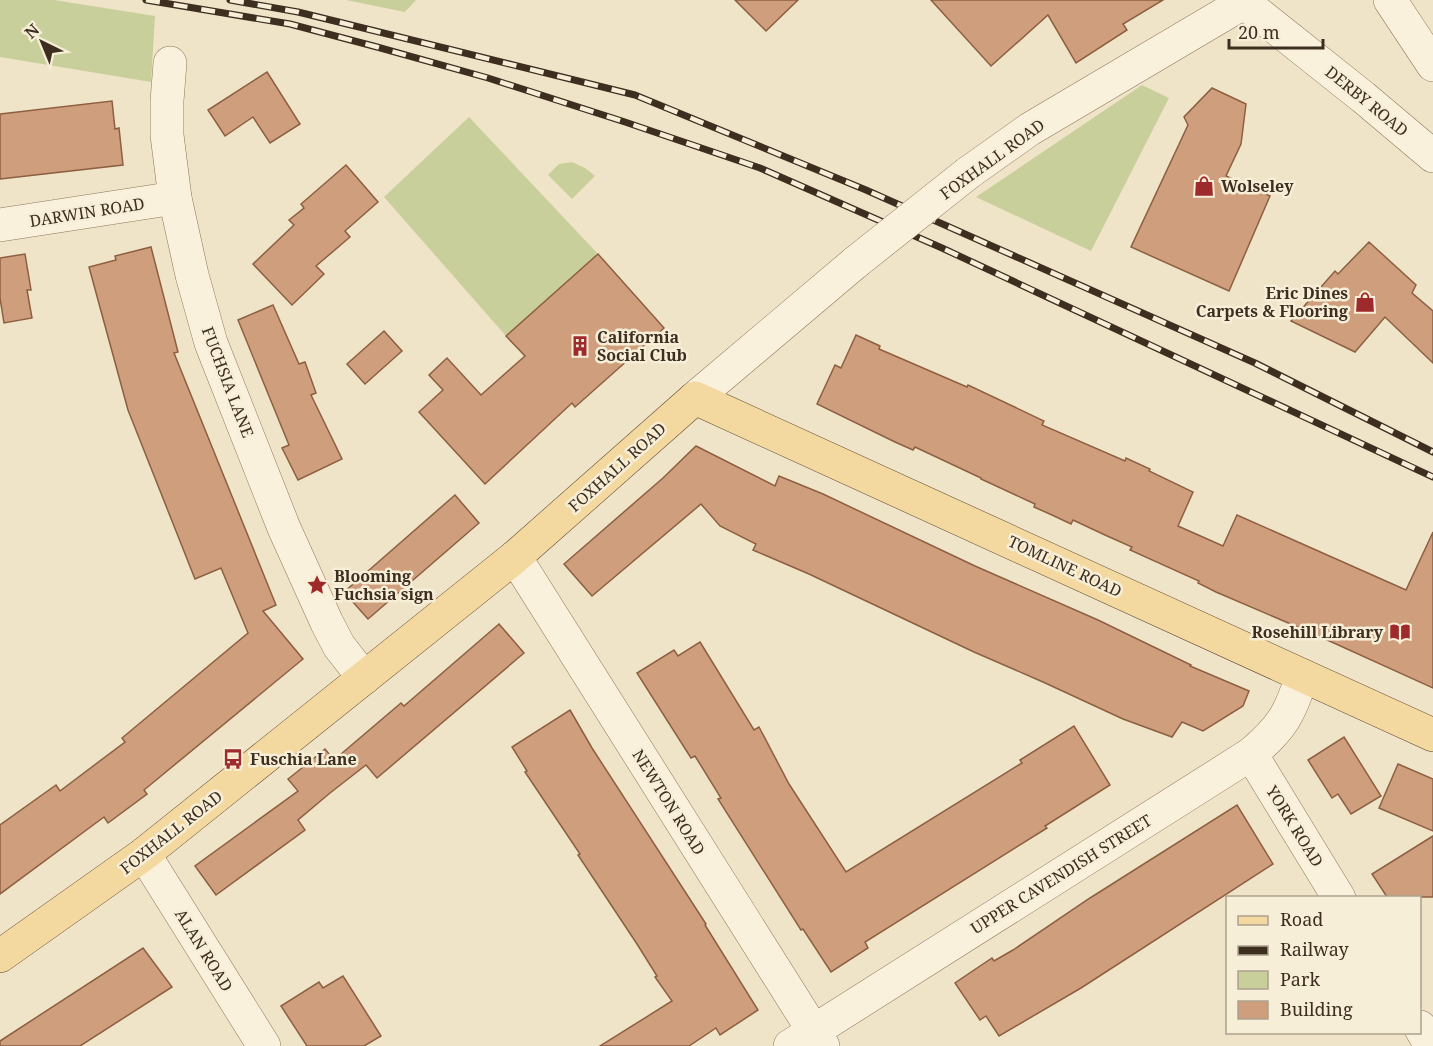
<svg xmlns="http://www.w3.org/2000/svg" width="1433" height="1046" font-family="'Noto Serif',serif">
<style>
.green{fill:#c9cf9b}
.building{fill:#cf9f7d;stroke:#8d5f41;stroke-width:1.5}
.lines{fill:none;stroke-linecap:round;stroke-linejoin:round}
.minor-casing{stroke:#8d765c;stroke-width:34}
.major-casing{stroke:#5b4430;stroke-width:34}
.minor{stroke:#faf1dc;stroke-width:33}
.major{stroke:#f3d9a0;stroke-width:33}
.rail-casing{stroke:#3d2e20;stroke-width:7}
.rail{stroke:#f7eed8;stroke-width:4.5;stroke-dasharray:14;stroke-linecap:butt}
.minor-bridge-casing{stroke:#8d765c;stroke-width:34;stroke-linecap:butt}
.minor-bridge{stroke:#faf1dc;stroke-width:33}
.labels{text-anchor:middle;stroke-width:5;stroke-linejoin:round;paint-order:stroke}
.street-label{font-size:16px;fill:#3d2e20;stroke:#f7eed8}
.poi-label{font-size:16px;font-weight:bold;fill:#3d2e20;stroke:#f7eed8;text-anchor:start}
</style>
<rect width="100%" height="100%" fill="#f0e4c8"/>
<!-- green -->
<g class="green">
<polygon points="0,0 54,0 155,16 151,82 0,57"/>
<polygon points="346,0 416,0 405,12"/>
<polygon points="1142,85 1169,98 1091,251 976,197"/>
<polygon points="469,117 598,254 506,336 384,197"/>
<polygon points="572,162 585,168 595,176 572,199 548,175 559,164"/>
</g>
<!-- building -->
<g class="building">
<polygon points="735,0 798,0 766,31"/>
<polygon points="931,0 1163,0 1123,24 1127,30 1076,63 1048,15 991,66"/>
<polygon points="267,72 300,124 270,143 253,117 225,136 208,110"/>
<polygon points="1212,88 1246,104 1241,144 1226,176 1270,196 1229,291 1131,247 1188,125 1184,117"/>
<polygon points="112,101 115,129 119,128 123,165 0,179 0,114"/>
<polygon points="346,165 378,202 345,231 350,237 316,266 324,274 292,305 253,264 294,225 289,220 304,208 301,204"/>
<polygon points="1369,242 1416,285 1412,293 1433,311 1433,363 1385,317 1355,352 1291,321 1335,271 1338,274"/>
<polygon points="151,247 178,352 174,353 276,605 263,611 303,659 144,790 147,794 108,823 104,817 0,894 0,825 56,785 60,791 125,742 122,738 248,633 221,568 195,579 128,410 89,267 116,260 115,256"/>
<polygon points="25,254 31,290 27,290 32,318 4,323 0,298 0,258"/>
<polygon points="598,254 664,328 575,407 572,403 485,484 419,412 443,390 429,375 447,358 481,395 525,356 506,336"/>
<polygon points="273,305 299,364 305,362 316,393 311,395 342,459 298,480 282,448 289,445 238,320"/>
<polygon points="384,331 402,351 365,384 347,364"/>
<polygon points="856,335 880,346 879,349 967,387 968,385 1044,421 1042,425 1125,461 1126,458 1150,469 1149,471 1193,492 1178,526 1223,546 1237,515 1406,590 1433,532 1433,688 1314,634 1216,592 1198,583 1199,581 1130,550 1132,547 1105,535 1073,520 1071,524 1052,515 1034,507 1035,504 981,479 981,478 915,447 913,450 895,442 817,404 835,365 841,368"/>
<polygon points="696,446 775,486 779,476 823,494 975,566 1098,620 1191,665 1190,666 1249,691 1243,706 1203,731 1182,722 1172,737 1123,719 1043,682 974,652 809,574 753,550 756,544 720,526 701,504 592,596 564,564 663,478"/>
<polygon points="455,495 479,523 368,619 344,592"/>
<polygon points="499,624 524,653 377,778 366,765 330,793 298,820 305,830 216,895 195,866 298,791 288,779 307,764 325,749 334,760 401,703 404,706"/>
<polygon points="700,642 754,730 759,727 789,784 846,872 1022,763 1020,760 1074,726 1110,785 1045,826 1047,828 865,942 868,948 831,972 803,929 801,930 718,799 721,798 695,756 691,758 637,673 674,650 678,656"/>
<polygon points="570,710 592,748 706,924 705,925 758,1010 720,1035 716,1028 689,1046 600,1046 672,1001 655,977 657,976 637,944 578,855 580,854 525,772 527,771 512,747"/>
<polygon points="1344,737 1381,796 1351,814 1338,794 1332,798 1308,760"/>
<polygon points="1398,764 1433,779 1433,831 1379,808"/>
<polygon points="1237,805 1273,864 1081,988 999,1036 986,1016 980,1020 955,983 992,958 994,961 1013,950 1090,898"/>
<polygon points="1433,836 1433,897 1387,897 1372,874"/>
<polygon points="143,948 172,987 80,1046 0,1046 0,1041"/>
<polygon points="343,976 381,1036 364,1046 307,1046 281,1006 319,982 323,988"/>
</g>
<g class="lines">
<!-- minor casing -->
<g class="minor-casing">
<g id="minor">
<polyline points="1241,0 1363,97 1433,156"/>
<polyline points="1390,0 1433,65"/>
<polyline points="170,63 167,101 167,135 175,198 192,275 211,343 284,528 327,623 339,646 364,678"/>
<polyline points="968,173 1030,129 1248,0"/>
<polyline points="0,225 175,198"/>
<polyline points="695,398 856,262"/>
<polyline points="515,557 823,1046"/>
<polyline points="1251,754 1339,898"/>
<polyline points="144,854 264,1046"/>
<polyline points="1420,1027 1431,1046"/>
<path d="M790 1046 1251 754C1282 728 1290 714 1302 676"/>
</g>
</g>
<!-- major casing -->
<g class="major-casing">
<polyline id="major" points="0,956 144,854 515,557 695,398 1433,735"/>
</g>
<!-- minor -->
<use href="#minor" class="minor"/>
<!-- major -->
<use href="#major" class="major"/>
<!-- rail casing -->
<g class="rail-casing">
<g id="rail">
<polyline points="146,0 290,24 377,47 488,78 625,122 760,168 942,248 1433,477"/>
<polyline points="230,0 298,12 635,95 866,190 1255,363 1433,452"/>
</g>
</g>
<!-- rail -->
<use href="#rail" class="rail"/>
<!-- minor-bridge casing -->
<g class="minor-bridge-casing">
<polyline id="minor-bridge" points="856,262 968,173"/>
</g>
<!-- minor-bridge -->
<use href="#minor-bridge" class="minor-bridge"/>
</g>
<!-- icons -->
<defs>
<g id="shop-bare" transform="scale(1.62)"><path d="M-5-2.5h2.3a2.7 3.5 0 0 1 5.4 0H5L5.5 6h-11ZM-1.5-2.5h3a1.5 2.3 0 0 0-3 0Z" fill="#9e2a2b" stroke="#f7eed8" stroke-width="2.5" paint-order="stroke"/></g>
<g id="building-bare" transform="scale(1.62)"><path d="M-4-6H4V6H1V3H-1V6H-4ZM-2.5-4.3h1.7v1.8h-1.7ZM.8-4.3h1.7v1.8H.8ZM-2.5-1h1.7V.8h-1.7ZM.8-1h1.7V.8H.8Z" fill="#9e2a2b" stroke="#f7eed8" stroke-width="2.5" paint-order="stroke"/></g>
<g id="sight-bare" transform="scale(1.62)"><path d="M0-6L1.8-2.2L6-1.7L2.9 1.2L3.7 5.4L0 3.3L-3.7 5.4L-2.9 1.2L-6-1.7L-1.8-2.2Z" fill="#9e2a2b" stroke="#f7eed8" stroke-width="2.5" paint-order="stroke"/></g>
<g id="library-bare" transform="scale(1.62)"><path d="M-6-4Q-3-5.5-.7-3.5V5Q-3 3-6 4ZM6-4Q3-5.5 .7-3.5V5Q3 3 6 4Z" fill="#9e2a2b" stroke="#f7eed8" stroke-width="2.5" paint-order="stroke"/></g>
<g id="bus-bare" transform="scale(1.62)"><path d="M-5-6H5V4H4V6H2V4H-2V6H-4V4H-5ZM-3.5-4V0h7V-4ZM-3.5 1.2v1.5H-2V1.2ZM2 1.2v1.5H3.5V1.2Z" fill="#9e2a2b" stroke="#f7eed8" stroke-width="2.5" paint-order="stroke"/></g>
</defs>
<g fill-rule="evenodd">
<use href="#shop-bare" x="1204" y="186"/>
<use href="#shop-bare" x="1365" y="302"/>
<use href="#building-bare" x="580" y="346"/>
<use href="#sight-bare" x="317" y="585"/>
<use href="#library-bare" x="1400" y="632"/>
<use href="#bus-bare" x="233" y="759"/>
</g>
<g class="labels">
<!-- street labels -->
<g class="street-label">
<text transform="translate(1367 101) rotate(39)" y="6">DERBY ROAD</text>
<text transform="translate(992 159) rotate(-36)" y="6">FOXHALL ROAD</text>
<text transform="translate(87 212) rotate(-9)" y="6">DARWIN ROAD</text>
<text transform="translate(228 382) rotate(69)" y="6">FUCHSIA LANE</text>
<text transform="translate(617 467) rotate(-42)" y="6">FOXHALL ROAD</text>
<text transform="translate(1065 566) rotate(25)" y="6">TOMLINE ROAD</text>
<text transform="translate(669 802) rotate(58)" y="6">NEWTON ROAD</text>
<text transform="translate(1295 826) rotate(58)" y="6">YORK ROAD</text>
<text transform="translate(171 832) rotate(-38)" y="6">FOXHALL ROAD</text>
<text transform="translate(1061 874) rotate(-32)" y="6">UPPER CAVENDISH STREET</text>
<text transform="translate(204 950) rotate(58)" y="6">ALAN ROAD</text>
</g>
<!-- poi labels -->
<g class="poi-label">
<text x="1221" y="192">Wolseley</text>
<text x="1348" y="299" text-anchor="end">Eric Dines<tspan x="1348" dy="18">Carpets &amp; Flooring</tspan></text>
<text x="597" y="343">California<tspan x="597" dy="18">Social Club</tspan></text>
<text x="334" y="582">Blooming<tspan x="334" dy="18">Fuchsia sign</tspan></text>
<text x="1383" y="638" text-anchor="end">Rosehill Library</text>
<text x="250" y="765">Fuschia Lane</text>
</g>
</g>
<!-- legend -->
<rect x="1226" y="896" width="195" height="138" fill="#f7eed8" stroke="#ada18e" stroke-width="1.5"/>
<rect x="1238" y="916" width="30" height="9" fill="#f3d9a0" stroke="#ada18e" stroke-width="1.5"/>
<text x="1280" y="926" font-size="18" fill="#3d2e20">Road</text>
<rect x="1238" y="946" width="30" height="9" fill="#3d2e20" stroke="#ada18e" stroke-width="1.5"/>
<text x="1280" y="956" font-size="18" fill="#3d2e20">Railway</text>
<rect x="1238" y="971" width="30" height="18" fill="#c9cf9b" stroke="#ada18e" stroke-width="1.5"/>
<text x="1280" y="986" font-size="18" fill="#3d2e20">Park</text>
<rect x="1238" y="1001" width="30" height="18" fill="#cf9f7d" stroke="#ada18e" stroke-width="1.5"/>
<text x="1280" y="1016" font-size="18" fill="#3d2e20">Building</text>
<!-- north arrow -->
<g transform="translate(42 42) rotate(317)" stroke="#f7eed8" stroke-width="4.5" paint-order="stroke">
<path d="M0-4.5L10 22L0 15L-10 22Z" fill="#3d2e20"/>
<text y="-9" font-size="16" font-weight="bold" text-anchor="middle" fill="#3d2e20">N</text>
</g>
<!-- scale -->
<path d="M1229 39v9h94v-9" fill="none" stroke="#3d2e20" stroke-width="3"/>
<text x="1238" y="39" font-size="18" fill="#3d2e20" stroke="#f7eed8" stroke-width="4.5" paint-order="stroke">20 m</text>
</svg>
